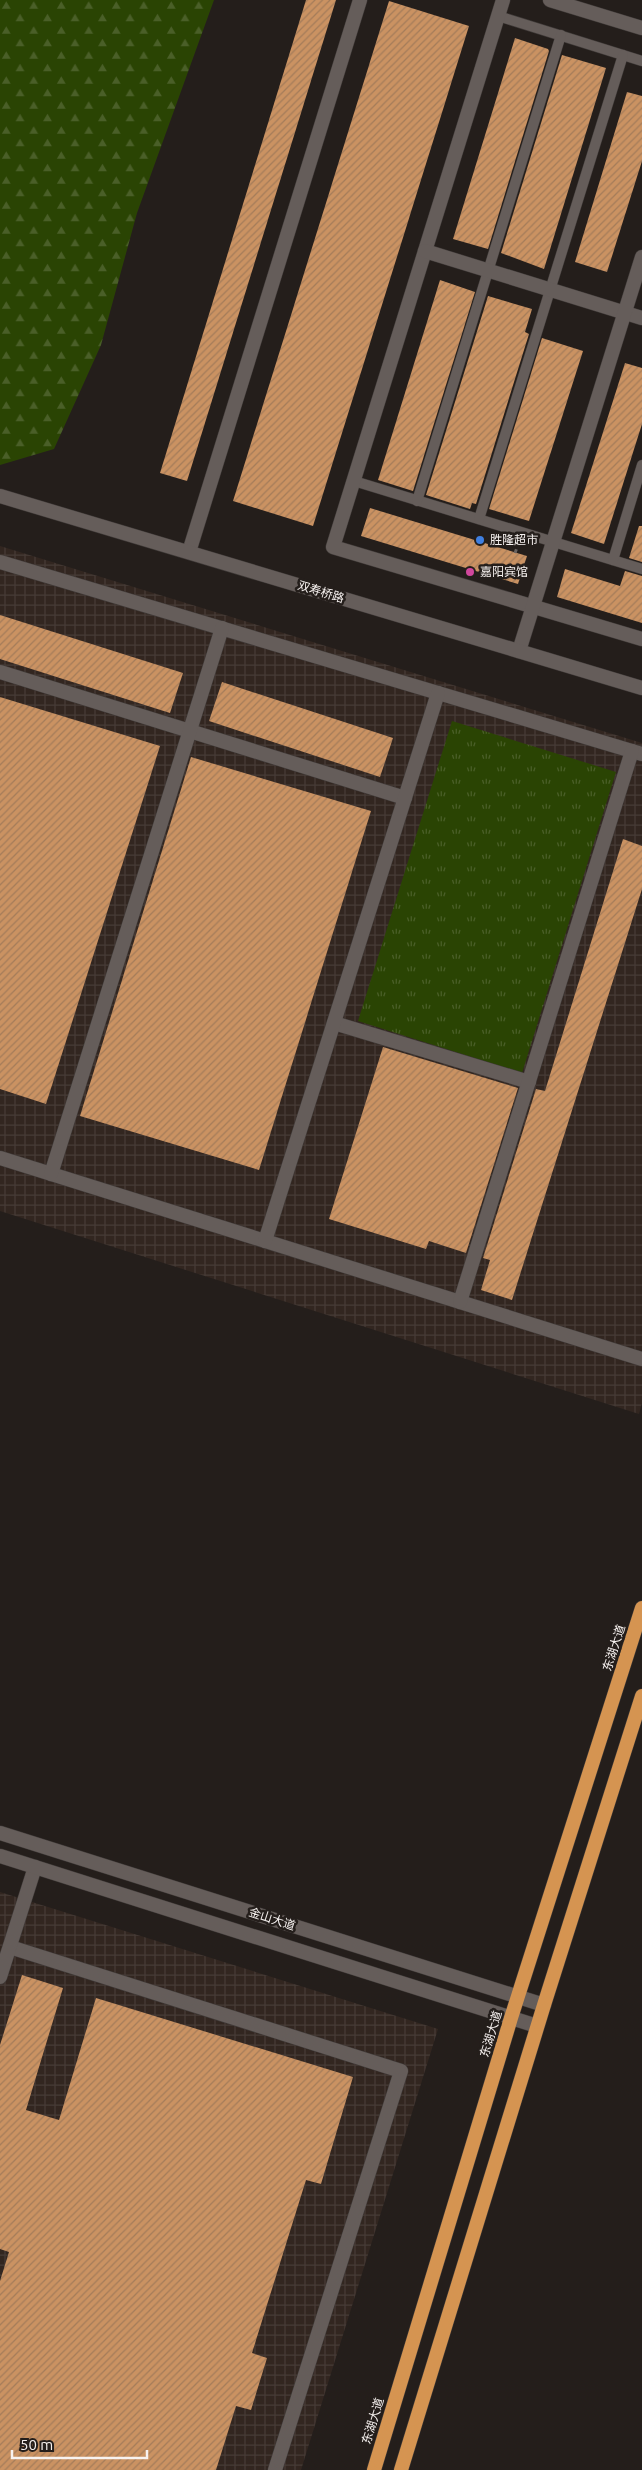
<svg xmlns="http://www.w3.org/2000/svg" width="642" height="2470" font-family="Ubuntu,'Noto Sans SC',sans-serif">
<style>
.industrial{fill:url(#industrial-grid)}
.grass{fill:url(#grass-tufts)}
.forest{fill:url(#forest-firs)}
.building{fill:url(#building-hatch)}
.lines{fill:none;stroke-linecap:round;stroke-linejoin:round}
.service-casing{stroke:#403b39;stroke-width:11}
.minor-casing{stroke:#403b39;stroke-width:15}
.tertiary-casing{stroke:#403b39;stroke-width:15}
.trunk-casing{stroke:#403b39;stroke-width:15}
.path{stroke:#696360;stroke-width:3;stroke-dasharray:4 4;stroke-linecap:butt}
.service{stroke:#655d5a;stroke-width:10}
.minor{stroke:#655d5a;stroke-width:14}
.tertiary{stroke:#655d5a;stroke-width:14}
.trunk{stroke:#d59451;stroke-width:14}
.shop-dot{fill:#3f7fe0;stroke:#241e1b;stroke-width:2}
.hotel-dot{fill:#d1479c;stroke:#241e1b;stroke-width:2}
.labels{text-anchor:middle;stroke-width:5;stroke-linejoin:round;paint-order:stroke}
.poi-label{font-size:12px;fill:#f7f2f0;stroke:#241e1b;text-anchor:start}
.street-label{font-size:12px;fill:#f7f2f0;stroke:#241e1b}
</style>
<defs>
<pattern id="industrial-grid" width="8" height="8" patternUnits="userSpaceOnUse" patternTransform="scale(1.25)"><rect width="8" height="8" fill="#322620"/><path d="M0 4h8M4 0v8" fill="none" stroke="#463b36"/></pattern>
<pattern id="grass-tufts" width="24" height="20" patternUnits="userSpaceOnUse" patternTransform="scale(1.25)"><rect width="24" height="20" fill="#2a4403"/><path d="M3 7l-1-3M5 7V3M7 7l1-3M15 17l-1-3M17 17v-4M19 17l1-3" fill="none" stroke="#4a5f28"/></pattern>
<pattern id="forest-firs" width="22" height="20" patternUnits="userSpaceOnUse" patternTransform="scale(1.25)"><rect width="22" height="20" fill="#2a4403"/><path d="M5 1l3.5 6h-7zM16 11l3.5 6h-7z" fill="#4a5f28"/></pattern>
<pattern id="building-hatch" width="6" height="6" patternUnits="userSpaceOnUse" patternTransform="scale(1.25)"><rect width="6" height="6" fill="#ca9262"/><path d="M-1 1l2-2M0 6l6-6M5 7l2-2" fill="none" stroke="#a47c5a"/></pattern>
</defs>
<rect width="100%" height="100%" fill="#241e1b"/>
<!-- industrial -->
<g class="industrial">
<polygon points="0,546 642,743 642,1403 639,1414 0,1211"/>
<polygon points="0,1892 438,2029 301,2470 0,2470"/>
</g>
<!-- grass -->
<polygon class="grass" points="452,721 616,772 522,1073 358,1021"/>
<!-- forest -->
<polygon class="forest" points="0,0 214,0 137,213 101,345 54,449 0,465"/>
<!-- building -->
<g class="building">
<polygon points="306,0 336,0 187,481 160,473"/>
<polygon points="389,1 469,26 313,526 233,501"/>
<polygon points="515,38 548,49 549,51 488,249 453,239"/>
<polygon points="562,55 606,68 544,269 501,253"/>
<polygon points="627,92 642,96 642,161 607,272 575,262"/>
<polygon points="440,280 475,292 413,491 378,480"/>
<polygon points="488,296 532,309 525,332 529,334 476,504 472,503 470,509 426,495"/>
<polygon points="542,338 583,351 529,521 489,509"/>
<polygon points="625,363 642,368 642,424 604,544 571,533"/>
<polygon points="370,508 527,556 518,584 361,536"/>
<polygon points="639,526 642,526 642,562 629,558"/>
<polygon points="565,569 620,586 625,571 642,576 642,623 557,597"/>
<polygon points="0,615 183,673 170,713 0,659"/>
<polygon points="222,682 393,738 380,777 209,721"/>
<polygon points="0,697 160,746 46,1104 0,1089"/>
<polygon points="191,757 371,811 259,1170 80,1116"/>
<polygon points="623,839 642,846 642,889 512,1300 481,1290 490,1260 483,1258 536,1089 545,1091"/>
<polygon points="383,1047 518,1088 466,1253 429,1241 426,1249 329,1219"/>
<polygon points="22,1975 63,1988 26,2110 59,2120 96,1998 353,2077 321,2184 306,2180 252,2353 267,2358 251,2410 236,2406 216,2470 0,2470 0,2281 9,2252 0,2249 0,2045"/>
</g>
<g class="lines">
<!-- service casing -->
<g class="service-casing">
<g id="service">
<polyline points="498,16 642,61"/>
<polyline points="354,481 642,569"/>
<polyline points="417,501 561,35"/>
<polyline points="479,519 623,55"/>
<polyline points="613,560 642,465"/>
</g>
</g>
<!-- minor casing -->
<g class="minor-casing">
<g id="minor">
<polyline points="503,0 333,547 642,639"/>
<polyline points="550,0 642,28"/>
<polyline points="425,251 642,318"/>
<polyline points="189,552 360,0"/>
<polyline points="0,562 642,754"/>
<polyline points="519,651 642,257"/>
<polyline points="0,672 405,798"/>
<polyline points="334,1023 529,1082"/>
<polyline points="0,1158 642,1359"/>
<polyline points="51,1174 222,628"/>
<polyline points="265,1241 438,693"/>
<polyline points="460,1302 632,751"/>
<polyline points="10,1947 401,2071 275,2470"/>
<polyline points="0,1977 35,1867"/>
</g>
</g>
<!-- tertiary casing -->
<g class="tertiary-casing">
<g id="tertiary">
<polyline points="0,496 642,688"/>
<polyline points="0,1833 544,2005"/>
<polyline points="0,1856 537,2026"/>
</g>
</g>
<!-- trunk casing -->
<g class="trunk-casing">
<g id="trunk">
<polyline points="374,2470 511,2018 642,1608"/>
<polyline points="401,2470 544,2005 642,1696"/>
</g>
</g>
<!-- path -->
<polyline class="path" points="515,553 518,545"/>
<!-- service -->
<use href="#service" class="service"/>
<!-- minor -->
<use href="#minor" class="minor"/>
<!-- tertiary -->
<use href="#tertiary" class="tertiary"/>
<!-- trunk -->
<use href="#trunk" class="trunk"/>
</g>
<!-- markers -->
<circle class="shop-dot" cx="480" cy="540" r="5"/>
<circle class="hotel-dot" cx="470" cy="572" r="5"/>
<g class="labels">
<!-- poi labels -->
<g class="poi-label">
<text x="490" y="544">胜隆超市</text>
<text x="480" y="576">嘉阳宾馆</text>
</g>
<!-- street labels -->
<g class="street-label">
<text transform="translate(321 592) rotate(17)" y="4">双寿桥路</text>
<text transform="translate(614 1648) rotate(-72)" y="4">东湖大道</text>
<text transform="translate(272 1919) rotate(18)" y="4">金山大道</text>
<text transform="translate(491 2034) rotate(-73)" y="4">东湖大道</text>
<text transform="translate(373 2421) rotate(-73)" y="4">东湖大道</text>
</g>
</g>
<!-- scale -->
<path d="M12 2450v8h135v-8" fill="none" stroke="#f7f2f0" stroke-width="2.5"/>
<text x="20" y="2450" font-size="15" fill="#f7f2f0" stroke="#241e1b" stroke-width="4" paint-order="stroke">50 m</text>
</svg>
